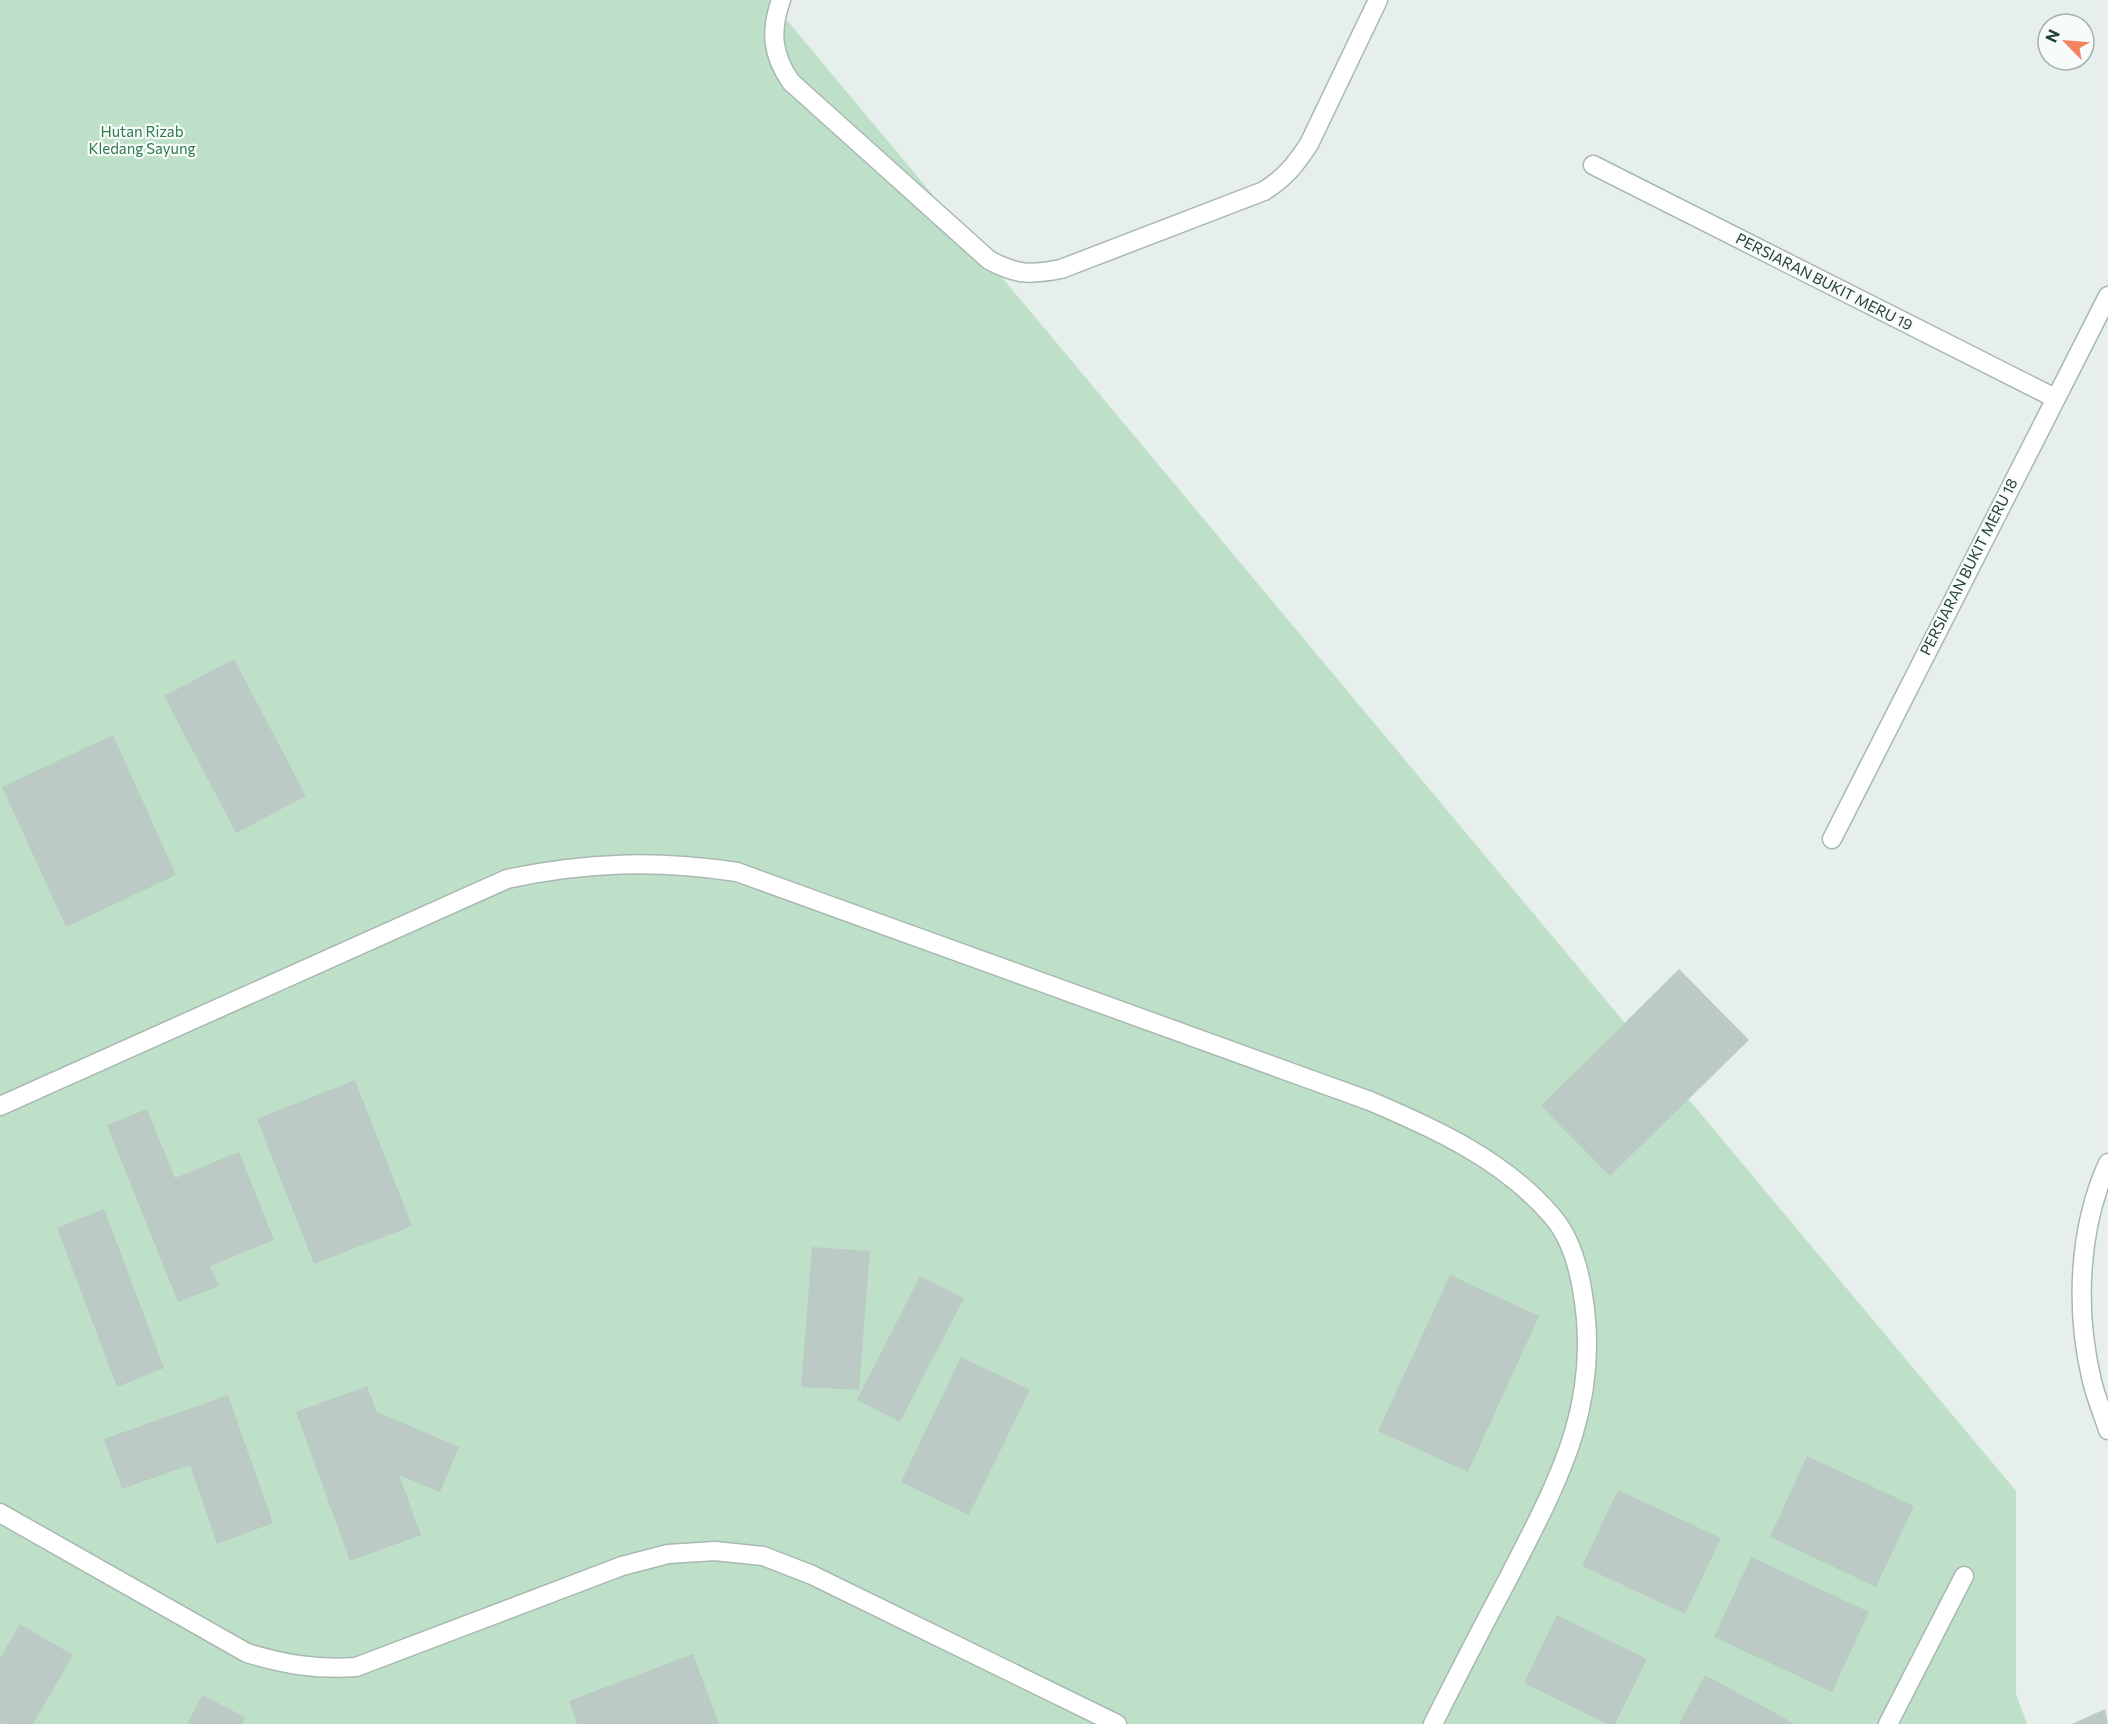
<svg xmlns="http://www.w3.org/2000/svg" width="2108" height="1724" font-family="Commissioner,sans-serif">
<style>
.green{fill:#bfe0c8}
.building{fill:#bbcac4}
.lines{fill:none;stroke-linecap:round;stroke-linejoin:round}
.minor-casing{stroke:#a8b8b2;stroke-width:21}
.minor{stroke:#fff;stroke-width:18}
.labels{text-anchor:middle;stroke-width:4.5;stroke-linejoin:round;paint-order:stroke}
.park-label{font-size:15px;fill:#2d7a4b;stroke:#f7fbf9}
.street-label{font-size:15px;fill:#24423a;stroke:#f7fbf9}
</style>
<rect width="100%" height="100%" fill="#e6efeb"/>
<!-- green -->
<polygon class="green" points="0,0 770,0 2016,1491 2016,1694 2027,1724 0,1724"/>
<!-- building -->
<g class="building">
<polygon points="234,659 306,796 236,833 164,696"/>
<polygon points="113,735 176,875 66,927 2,787"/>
<polygon points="1679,969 1749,1040 1610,1176 1541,1106"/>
<polygon points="355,1080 412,1226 314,1264 257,1119"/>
<polygon points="147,1109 175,1178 239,1152 274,1240 210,1266 219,1286 178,1302 107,1125"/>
<polygon points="104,1209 164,1368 117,1387 57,1228"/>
<polygon points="812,1247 870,1251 859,1390 801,1387"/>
<polygon points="1450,1275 1539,1316 1468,1472 1378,1431"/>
<polygon points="920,1276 964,1298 900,1422 857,1400"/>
<polygon points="961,1357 1030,1390 969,1515 901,1482"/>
<polygon points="367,1386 377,1412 459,1447 440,1492 399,1475 421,1535 350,1561 296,1412"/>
<polygon points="228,1395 273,1523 217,1544 190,1465 122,1489 104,1439"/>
<polygon points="1807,1456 1914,1506 1876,1587 1770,1537"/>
<polygon points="1618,1490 1721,1538 1685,1614 1582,1566"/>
<polygon points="1751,1557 1869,1612 1832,1692 1714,1637"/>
<polygon points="1557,1615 1647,1659 1615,1724 1607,1724 1524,1683"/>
<polygon points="20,1624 73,1655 33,1724 3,1724 0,1722 0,1658"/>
<polygon points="693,1654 719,1724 577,1724 569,1701"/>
<polygon points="1705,1675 1795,1724 1679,1724"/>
<polygon points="202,1695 245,1717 242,1724 187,1724"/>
<polygon points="2105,1709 2108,1724 2072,1724"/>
</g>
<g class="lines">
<!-- minor casing -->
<g class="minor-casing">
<g id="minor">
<path d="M781 0C770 31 772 55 791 82L989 260C1017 275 1030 275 1061 269L1264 191C1285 178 1296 164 1309 144L1378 0"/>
<polyline points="1593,165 2055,398"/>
<polyline points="1832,839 2108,296"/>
<path d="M0 1106 507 879C586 862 657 860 737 872L1370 1101C1436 1129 1504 1160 1552 1216 1571 1238 1579 1268 1583 1295 1601 1405 1558 1481 1510 1575 1484 1624 1458 1674 1433 1724"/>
<path d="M2108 1163C2078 1229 2075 1311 2092 1381 2096 1398 2103 1414 2108 1430"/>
<path d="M0 1513 247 1653C284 1664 316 1670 356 1667L622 1566 668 1554 715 1551 763 1556 812 1575 1117 1724"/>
<polyline points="1888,1724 1964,1576"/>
</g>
</g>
<!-- minor -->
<use href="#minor" class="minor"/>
</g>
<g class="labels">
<!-- park labels -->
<g class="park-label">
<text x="142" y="137">Hutan Rizab<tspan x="142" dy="17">Kledang Sayung</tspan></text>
</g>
<!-- street labels -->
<g class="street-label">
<text transform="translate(1824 282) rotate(27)" y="5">PERSIARAN BUKIT MERU 19</text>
<text transform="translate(1969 567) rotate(-63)" y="5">PERSIARAN BUKIT MERU 18</text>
</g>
</g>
<!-- north arrow -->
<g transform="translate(2066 42) rotate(295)"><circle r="28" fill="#f7fbf9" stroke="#a3b1ad" stroke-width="1.5"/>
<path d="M0-4.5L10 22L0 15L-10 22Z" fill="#f4845f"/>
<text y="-9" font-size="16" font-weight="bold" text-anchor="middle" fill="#24423a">N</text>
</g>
</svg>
